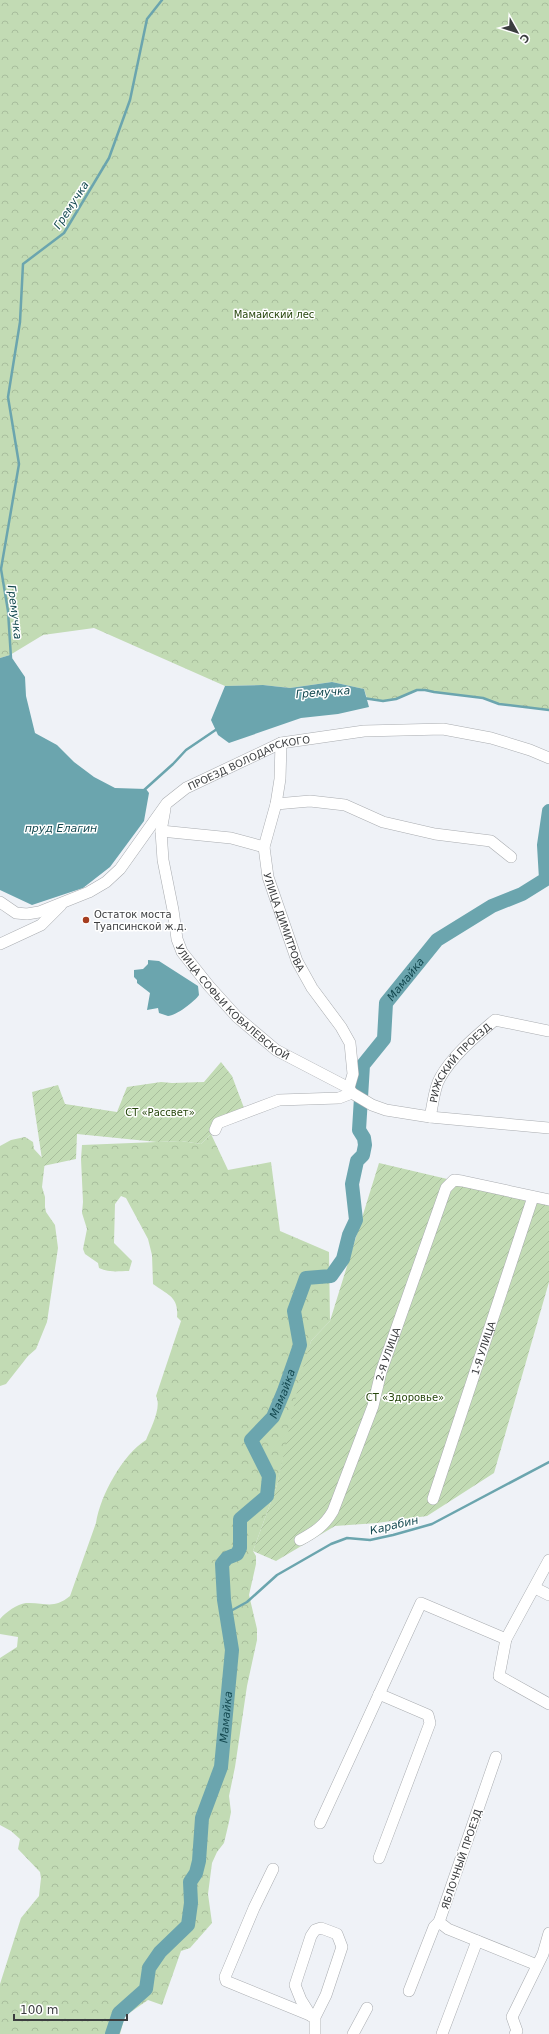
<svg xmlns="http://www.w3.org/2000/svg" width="549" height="2034" font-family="'DejaVu Sans',sans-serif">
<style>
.forest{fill:url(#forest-crowns)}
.garden{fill:url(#garden-furrows)}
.water{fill:#6ba5ae}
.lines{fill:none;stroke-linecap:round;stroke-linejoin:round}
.stream{stroke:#6ba5ae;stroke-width:2.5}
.river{stroke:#6ba5ae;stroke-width:14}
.minor-casing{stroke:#a9acb0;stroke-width:12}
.minor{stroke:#fff;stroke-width:11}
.poi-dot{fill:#a53d1f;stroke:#fff;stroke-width:1.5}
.labels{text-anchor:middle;stroke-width:3;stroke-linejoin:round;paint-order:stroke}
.park-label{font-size:10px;fill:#25450b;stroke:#fff}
.street-label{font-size:10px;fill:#3b3d3f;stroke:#fff}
.poi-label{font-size:10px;fill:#3b3d3f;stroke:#fff;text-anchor:start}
.water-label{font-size:11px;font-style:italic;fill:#144950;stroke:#fff}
</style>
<defs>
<pattern id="forest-crowns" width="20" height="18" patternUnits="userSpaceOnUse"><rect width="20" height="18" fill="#c2dbb4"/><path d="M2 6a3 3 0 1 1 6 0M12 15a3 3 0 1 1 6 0" fill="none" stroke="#a8bd9c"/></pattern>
<pattern id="garden-furrows" width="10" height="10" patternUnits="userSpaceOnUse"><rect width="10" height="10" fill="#c2dbb4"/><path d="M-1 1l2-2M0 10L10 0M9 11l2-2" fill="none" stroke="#a8bd9c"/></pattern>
</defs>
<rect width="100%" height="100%" fill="#eff2f7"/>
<!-- forest -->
<g class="forest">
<polygon points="0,0 549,0 549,710 499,704 483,698 434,692 425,690 417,690 396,699 383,701 367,698 364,689 332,682 290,688 263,685 225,686 94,628 43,635 10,655 0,658"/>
<path d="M211 1134 228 1170 271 1162 280 1231 329 1252 330 1321 311 1341 277 1485 253 1551 256 1556V1564L249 1595 257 1629V1640L247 1686 235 1767 229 1796 231 1812 229 1822 224 1843 217 1852 212 1863 208 1894 212 1923 190 1948 181 1951 162 2005 148 2000 125 2016 120 2034H0V1984L21 1918 39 1896 41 1878 40 1872 18 1849 20 1839 11 1831 0 1825V1658L17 1647 18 1637 0 1634V1619C6 1612 17 1604 26 1603 45 1602 53 1610 70 1596L96 1523C100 1496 123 1454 146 1440 151 1428 162 1407 156 1396L181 1321 177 1317C179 1297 168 1295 153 1284L152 1255 148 1239 126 1198 121 1196 115 1204 114 1243 132 1261 129 1271C118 1271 110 1273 99 1268L98 1263 85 1254 83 1249 87 1229 82 1213 83 1202 81 1159 82 1145 181 1141 201 1144Z"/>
<polygon points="25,1137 33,1142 34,1149 45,1161 42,1187 45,1197 45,1207 46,1212 55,1225 58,1248 47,1322 36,1349 28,1356 6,1384 0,1386 0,1146 11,1140"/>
</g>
<!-- garden -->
<g class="garden">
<polygon points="221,1062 232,1076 244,1108 219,1119 211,1134 201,1144 181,1141 157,1142 77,1134 76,1159 43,1166 32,1092 58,1085 65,1104 117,1112 127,1087 161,1082 172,1083 204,1082"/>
<polygon points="379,1163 549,1203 549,1282 494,1473 427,1516 377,1523 335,1526 276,1561 253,1551 277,1485 300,1378 311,1341 330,1321"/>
</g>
<!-- water -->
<g class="water">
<polygon points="10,655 25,677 26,696 35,733 57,745 74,762 94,777 115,788 146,789 149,793 144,821 110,867 83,888 32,905 0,890 0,658"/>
<polygon points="332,682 364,689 369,707 338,714 301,718 229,743 218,735 211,720 225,686 263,685 290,688"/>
<path d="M148 960 159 961 198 986 199 995C195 1001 176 1016 168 1016 165 1015 162 1014 159 1013L158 1008 147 1010 150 993 137 983V980L134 977V970L143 969 148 964Z"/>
</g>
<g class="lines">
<!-- stream -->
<g class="stream">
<polyline points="11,658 8,611 1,569 19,464 8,397 20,322 23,264 64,233 109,158 130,100 147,19 162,0"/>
<polyline points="363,698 383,701 396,699 417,690 425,690 434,692 483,698 499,704 549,710"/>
<polyline points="143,791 173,764 186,750 217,729"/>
<polyline points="227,1613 247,1602 277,1575 331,1544 347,1538 370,1540 393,1535 432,1524 549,1462"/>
</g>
<!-- river -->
<path class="river" id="s1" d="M112 2034 119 2013 146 1989 149 1968 160 1952 188 1925 191 1903 190 1882 196 1873 199 1861 202 1818 221 1767 232 1650 224 1600 222 1564 227 1558 237 1554 240 1548V1519L267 1496 269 1476 251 1440 273 1417 284 1391 300 1345 294 1311 306 1278 331 1276 343 1259 349 1235 356 1220 352 1184 357 1161 363 1155 365 1145 364 1138 359 1130 363 1065 384 1039 386 1003 437 940 492 906 522 894 546 879 544 845 549 811"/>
<!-- minor casing -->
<g class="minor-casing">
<g id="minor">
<path id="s2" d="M281 743 280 779 276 804 264 847 268 877 297 961 312 988 341 1027 350 1043 353 1074 349 1088"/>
<polyline points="276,804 310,801 345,805 383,822 435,834 491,841 511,857"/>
<path id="s3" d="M165 809 161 831 163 860 173 910 177 939 182 952 209 986 237 1017 276 1050 349 1088 352 1093"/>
<polyline points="161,831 231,838 264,847"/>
<path id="s4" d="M0 902 16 913 27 914 39 912 89 892 106 882 120 869 167 803 186 788 281 743 364 731 443 729 491 738 530 750 549 758"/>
<polyline points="0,944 41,925 61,905"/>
<path id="s5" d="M430 1117C433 1105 434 1088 440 1078 453 1055 475 1037 495 1020L549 1031"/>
<polyline points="215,1130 218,1123 279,1100 339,1098 352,1093 372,1105 386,1110 430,1117 549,1128"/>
<path id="s6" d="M433 1499 533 1197"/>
<path id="s7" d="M300 1540C315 1532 325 1525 333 1511L373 1406 381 1372 446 1188 454 1180 462 1181 549 1200"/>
<polyline points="549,1560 506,1639 499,1676 549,1704"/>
<polyline points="535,1588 549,1595"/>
<polyline points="496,1757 439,1922 448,1929 537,1965"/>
<polyline points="320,1823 421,1603 506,1639"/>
<polyline points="379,1858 430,1723 428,1715 379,1694"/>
<polyline points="273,1869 254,1908 225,1977 226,1981 312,2016"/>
<polyline points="409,1991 434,1927 439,1922"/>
<polyline points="311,2016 301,2000 295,1985 311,1936 315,1930 321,1928 337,1934 342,1947 326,1995 315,2017 315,2034"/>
<polyline points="353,2034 367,2008"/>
<polyline points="442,2034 477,1941"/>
<polyline points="515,2034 517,2031 512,2017 543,1954 549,1933"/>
</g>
</g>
<!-- minor -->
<use href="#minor" class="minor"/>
</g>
<!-- markers -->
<circle class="poi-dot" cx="86" cy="920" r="4"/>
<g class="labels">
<!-- park labels -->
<g class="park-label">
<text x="274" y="318">Мамайский лес</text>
<text x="160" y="1116">СТ «Рассвет»</text>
<text x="405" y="1401">СТ «Здоровье»</text>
</g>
<!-- street labels -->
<g class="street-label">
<text dy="4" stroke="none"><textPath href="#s4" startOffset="309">ПРОЕЗД ВОЛОДАРСКОГО</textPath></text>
<text dy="4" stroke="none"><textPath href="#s2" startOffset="184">УЛИЦА ДИМИТРОВА</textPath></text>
<text dy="4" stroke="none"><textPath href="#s3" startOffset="217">УЛИЦА СОФЬИ КОВАЛЕВСКОЙ</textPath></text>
<text dy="4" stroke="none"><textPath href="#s5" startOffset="64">РИЖСКИЙ ПРОЕЗД</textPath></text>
<text dy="4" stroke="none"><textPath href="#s6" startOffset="159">1-Я УЛИЦА</textPath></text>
<text dy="4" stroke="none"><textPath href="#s7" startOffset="211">2-Я УЛИЦА</textPath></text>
<text transform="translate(461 1859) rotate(-71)" y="4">ЯБЛОЧНЫЙ ПРОЕЗД</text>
</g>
<!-- poi labels -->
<g class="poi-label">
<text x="94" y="918">Остаток моста<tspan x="94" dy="12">Туапсинской ж.д.</tspan></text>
</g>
<!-- water labels -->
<g class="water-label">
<text transform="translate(71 205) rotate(-57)" y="4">Гремучка</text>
<text transform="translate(15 612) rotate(83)" y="4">Гремучка</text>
<text transform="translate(323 692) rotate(-4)" y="4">Гремучка</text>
<text x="61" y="832">пруд Елагин</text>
<text dy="4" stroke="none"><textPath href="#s1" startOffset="1182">Мамайка</textPath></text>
<text dy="4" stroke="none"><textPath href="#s1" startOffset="713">Мамайка</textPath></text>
<text transform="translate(394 1525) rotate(-13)" y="4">Карабин</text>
<text dy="4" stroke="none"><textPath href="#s1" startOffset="352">Мамайка</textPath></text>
</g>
</g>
<!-- north arrow -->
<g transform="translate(517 32) rotate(129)" stroke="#ffffff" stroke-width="3" paint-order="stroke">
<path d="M0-3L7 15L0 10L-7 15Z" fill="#3b3d3f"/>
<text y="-6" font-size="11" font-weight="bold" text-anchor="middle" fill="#3b3d3f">С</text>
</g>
<!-- scale -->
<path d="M14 2014v6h113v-6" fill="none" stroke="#3b3d3f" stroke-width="2"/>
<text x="20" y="2014" font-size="12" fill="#3b3d3f" stroke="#ffffff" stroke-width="3" paint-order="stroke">100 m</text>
</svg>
